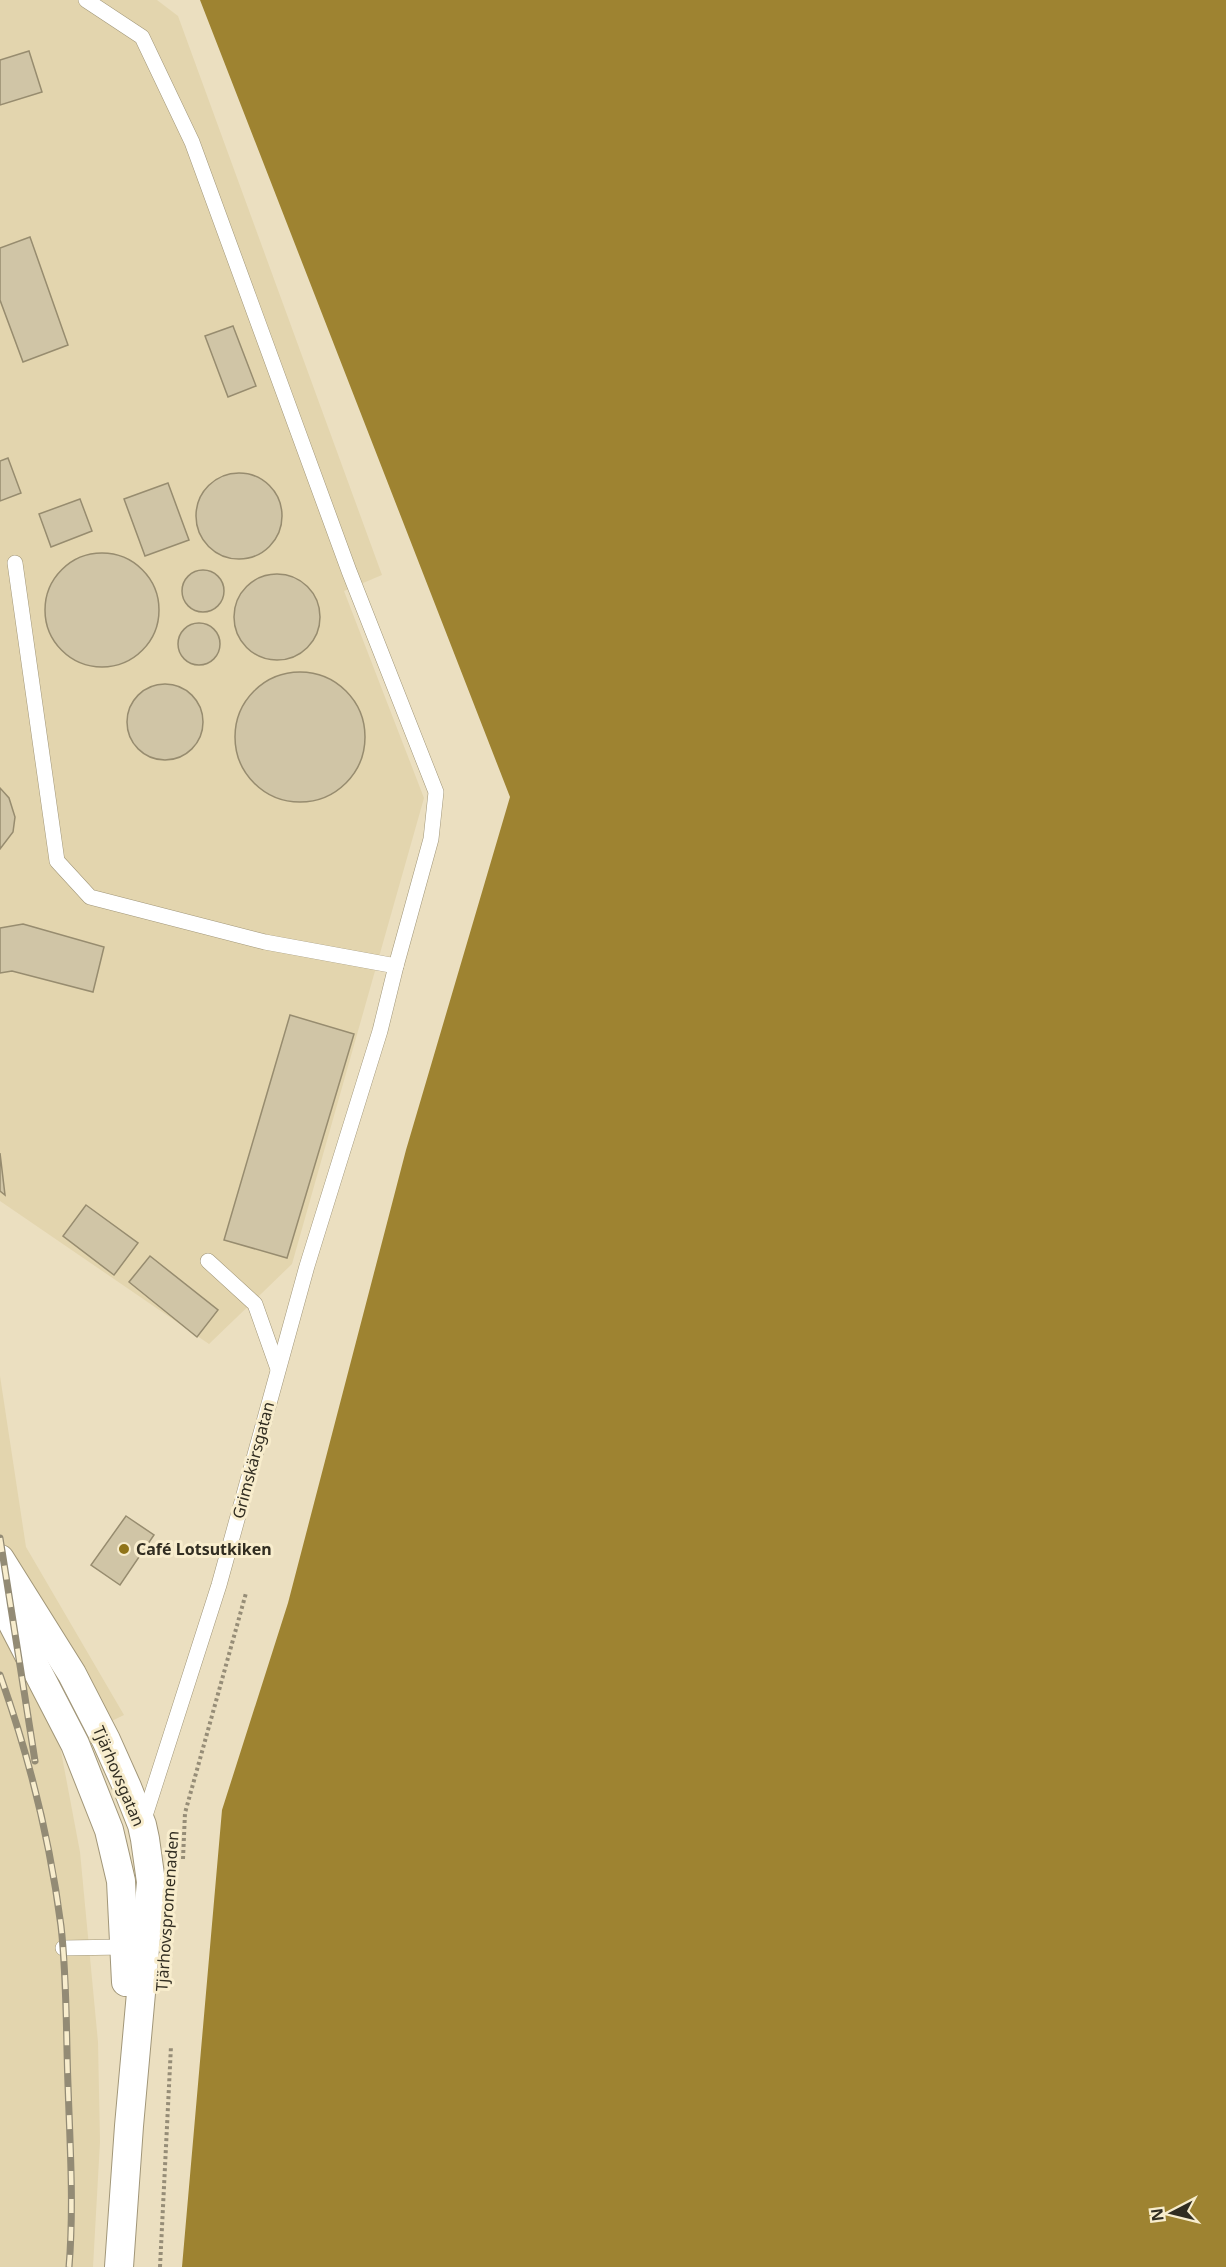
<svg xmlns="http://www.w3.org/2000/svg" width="1226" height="2267" font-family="'Noto Sans',sans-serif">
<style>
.built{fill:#e3d5ae}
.water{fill:#9e8331}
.building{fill:#d0c5a6;stroke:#978c6f;stroke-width:1.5}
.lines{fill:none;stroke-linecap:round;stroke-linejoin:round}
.lane-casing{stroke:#a19678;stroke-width:16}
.street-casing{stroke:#a19678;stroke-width:30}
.path{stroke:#968d77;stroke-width:4;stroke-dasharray:3 3;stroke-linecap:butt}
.lane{stroke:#fff;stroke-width:15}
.street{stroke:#fff;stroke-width:28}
.rail-casing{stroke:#938b75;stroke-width:7}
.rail{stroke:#f8edcd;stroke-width:4.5;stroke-dasharray:14;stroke-linecap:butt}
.poi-dot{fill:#907419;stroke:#f8edcd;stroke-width:2}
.labels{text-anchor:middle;stroke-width:6;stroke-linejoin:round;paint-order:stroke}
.street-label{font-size:16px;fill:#312d21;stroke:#f8edcd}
.poi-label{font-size:16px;font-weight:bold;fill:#312d21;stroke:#f8edcd;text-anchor:start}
</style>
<rect width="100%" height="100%" fill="#ebdfc0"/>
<!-- built -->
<g class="built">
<polygon points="0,0 157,0 178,16 382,575 344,591 424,798 292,1264 209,1344 0,1201"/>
<polygon points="0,1376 26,1547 124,1715 60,1746 80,1852 98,2042 100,2142 93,2267 0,2267"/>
</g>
<!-- water -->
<polygon class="water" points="200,0 1226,0 1226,2267 182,2267 222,1810 288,1603 406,1150 510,797"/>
<!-- building -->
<g class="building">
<polygon points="29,51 42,92 0,105 0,60"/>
<polygon points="30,237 68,345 23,362 0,300 0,248"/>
<polygon points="233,326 256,386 228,397 205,336"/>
<polygon points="8,458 21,493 0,501 0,461"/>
<circle cx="239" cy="516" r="43"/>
<polygon points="168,483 189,540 145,556 124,499"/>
<polygon points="80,499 92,531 51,547 39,514"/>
<circle cx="102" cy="610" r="57"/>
<circle cx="203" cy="591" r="21"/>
<circle cx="277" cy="617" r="43"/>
<circle cx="199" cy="644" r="21"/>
<circle cx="300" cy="737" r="65"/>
<circle cx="165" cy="722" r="38"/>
<polygon points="0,788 9,798 15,817 13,832 0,849"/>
<polygon points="23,924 104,947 93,992 12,971 0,973 0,928"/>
<polygon points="290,1015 354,1034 287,1258 224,1240"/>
<polygon points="0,1153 5,1195 0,1191"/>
<polygon points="86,1205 138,1243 114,1275 63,1236"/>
<polygon points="150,1256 218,1310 197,1337 129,1282"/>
<polygon points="126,1516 154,1535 120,1585 91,1565"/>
</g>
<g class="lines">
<!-- lane casing -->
<g class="lane-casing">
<g id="lane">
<polyline points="86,0 142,37 192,142 349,571 436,792 431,839 396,966 380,1031 307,1266 219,1585 143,1822"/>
<polyline points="15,563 57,861 90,897 265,942 396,966"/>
<polyline points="208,1261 255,1304 278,1369"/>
<polyline points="63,1948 125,1947"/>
</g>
</g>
<!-- street casing -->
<g class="street-casing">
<g id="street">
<polyline points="0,1559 72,1674 106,1740 127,1787 142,1825 145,1839 151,1882 129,2126 119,2267"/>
<polyline points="0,1599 75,1744 109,1830 121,1881 126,1982"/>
</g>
</g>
<!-- path -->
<g class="path">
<polyline points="183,1859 185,1813 246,1593"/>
<polyline points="160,2267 171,2046"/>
</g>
<!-- lane -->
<use href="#lane" class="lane"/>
<!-- street -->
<use href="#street" class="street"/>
<!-- rail casing -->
<g class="rail-casing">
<g id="rail">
<polyline points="0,1538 35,1761"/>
<path d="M0 1675C29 1756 50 1841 61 1926 67 1979 66 2033 68 2085 70 2146 74 2206 69 2267"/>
</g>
</g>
<!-- rail -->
<use href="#rail" class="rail"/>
</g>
<!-- markers -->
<circle class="poi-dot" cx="124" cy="1549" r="6"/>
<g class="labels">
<!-- street labels -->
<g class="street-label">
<text transform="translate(253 1460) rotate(-75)" y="6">Grimskärsgatan</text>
<text transform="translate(119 1776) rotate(67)" y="6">Tjärhovsgatan</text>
<text transform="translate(167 1911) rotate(-86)" y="6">Tjärhovspromenaden</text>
</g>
<!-- poi labels -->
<g class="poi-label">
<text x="136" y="1555">Café Lotsutkiken</text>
</g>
</g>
<!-- north arrow -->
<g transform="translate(1172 2213) rotate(263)" stroke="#f8edcd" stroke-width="4.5" paint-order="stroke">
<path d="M0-4.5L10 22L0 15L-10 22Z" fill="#312d21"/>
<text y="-9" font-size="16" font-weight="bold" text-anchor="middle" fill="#312d21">N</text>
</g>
</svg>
